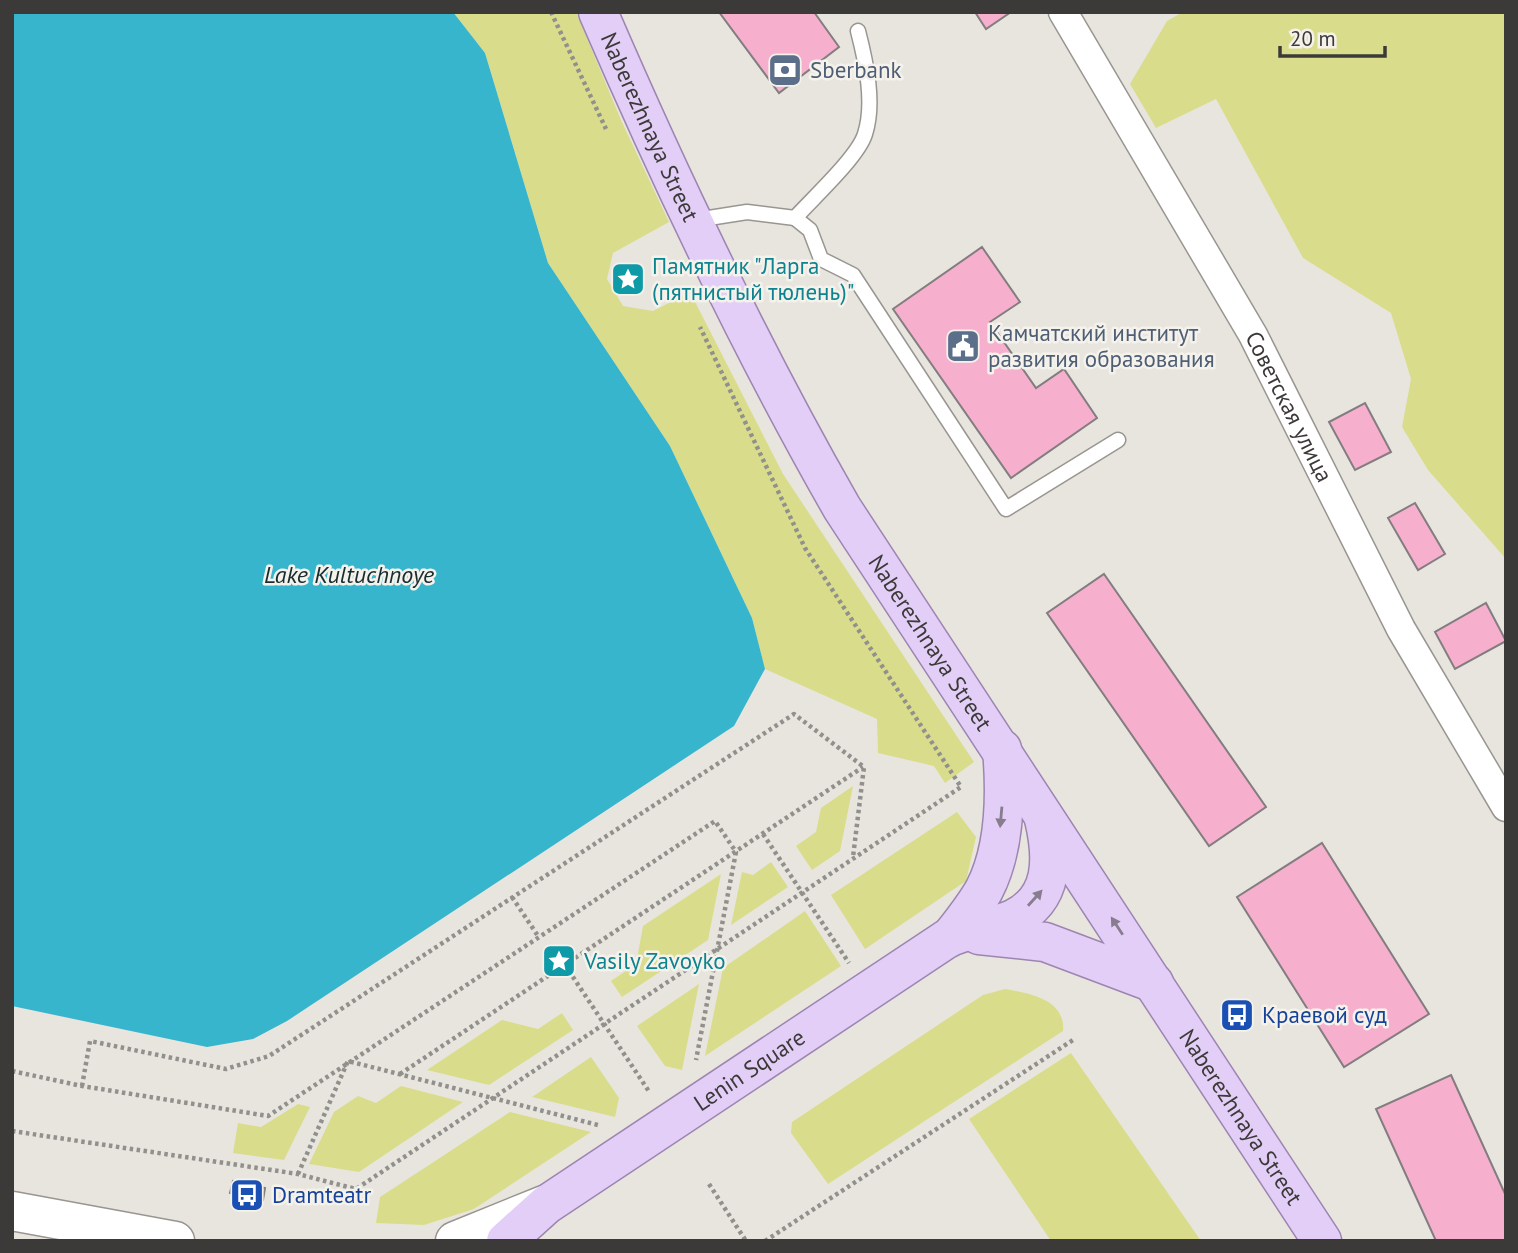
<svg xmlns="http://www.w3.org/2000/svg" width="1518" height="1253" font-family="'PT Sans',sans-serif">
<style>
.green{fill:#d9dd8b}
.water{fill:#37b5cc}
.building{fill:#f6b0cd;stroke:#837d7f;stroke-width:2}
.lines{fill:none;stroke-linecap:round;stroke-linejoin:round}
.lane-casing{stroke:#999691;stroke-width:17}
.street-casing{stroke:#999691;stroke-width:31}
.secondary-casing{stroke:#999691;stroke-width:41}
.primary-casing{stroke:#9d85b1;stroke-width:41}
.path{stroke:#92908c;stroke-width:4.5;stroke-dasharray:3.5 3.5;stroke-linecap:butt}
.lane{stroke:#fff;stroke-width:14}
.street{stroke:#fff;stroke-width:28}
.secondary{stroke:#fff;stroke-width:38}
.primary{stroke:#e3cef7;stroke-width:38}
.oneway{fill:#877d8e}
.labels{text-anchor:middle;stroke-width:5;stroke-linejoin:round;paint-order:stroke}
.service-label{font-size:23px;fill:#4e5e75;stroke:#f5f2ec;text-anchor:start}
.street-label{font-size:23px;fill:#3c3a38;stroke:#f5f2ec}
.culture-label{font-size:23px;fill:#0d838f;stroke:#f5f2ec;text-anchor:start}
.transit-label{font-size:23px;fill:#164399;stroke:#f5f2ec;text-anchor:start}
.water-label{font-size:24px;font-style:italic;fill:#182d32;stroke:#f5f2ec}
</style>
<rect width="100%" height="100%" fill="#e8e5df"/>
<!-- green -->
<g class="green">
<polygon points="453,12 576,12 621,120 669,222 613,253 607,279 623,306 653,311 690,292 783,474 974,762 945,783 934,766 878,753 877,719 765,669 752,618 670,446 548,263 485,53"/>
<polygon points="1183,12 1506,12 1506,559 1428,470 1402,427 1411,379 1391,313 1303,258 1216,99 1156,128 1130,84 1167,21"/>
<polygon points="853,786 840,851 812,870 796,846 816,832 821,808"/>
<polygon points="957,812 976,837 966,881 865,949 831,895"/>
<polygon points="771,862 788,887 731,925 742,872 753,875"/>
<polygon points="721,874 708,940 622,997 611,981 636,964 643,926"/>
<polygon points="805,911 841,966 705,1056 723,968"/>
<polygon points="699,984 682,1070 665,1066 637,1026"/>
<path d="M1005 989C1028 993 1066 999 1063 1031L828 1184 791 1133 792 1122 983 995Z"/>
<polygon points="562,1013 573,1030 489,1085 427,1070 502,1020 538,1029"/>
<polygon points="1071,1053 1201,1241 1051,1241 969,1119"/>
<polygon points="591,1057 619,1098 615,1117 532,1097"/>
<polygon points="401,1086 463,1102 359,1172 309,1164 334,1112 358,1096 376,1103"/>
<polygon points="298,1104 310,1107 284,1160 233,1153 238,1123 261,1127"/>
<polygon points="510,1112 591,1132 474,1209 424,1225 376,1223 380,1197"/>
</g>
<!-- water -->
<polygon class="water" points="12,12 453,12 485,53 548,263 670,446 752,618 765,669 734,726 287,1021 253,1039 207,1047 12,1006"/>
<!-- building -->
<g class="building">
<polygon points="719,12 814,12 839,47 779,93"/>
<polygon points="975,12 1011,12 986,29"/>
<polygon points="982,247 1020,302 990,322 1036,388 1064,369 1097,418 1011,478 893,309"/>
<polygon points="1365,403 1391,452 1355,470 1329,422"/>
<polygon points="1415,503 1445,554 1418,570 1388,518"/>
<polygon points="1104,574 1266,807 1209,846 1047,613"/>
<polygon points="1486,603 1506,641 1455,669 1435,632"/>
<polygon points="1322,843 1429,1014 1344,1067 1237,897"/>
<polygon points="1451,1075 1506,1196 1506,1241 1436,1241 1376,1109"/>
<polygon points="233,1181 265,1188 263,1200 230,1193"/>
</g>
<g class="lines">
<!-- lane casing -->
<g class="lane-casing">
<g id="lane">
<polyline points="795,218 810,230 821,259 853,275 1006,509 1118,440"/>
<path d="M696 220 747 212 795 218C812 199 858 157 865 134 875 103 866 62 858 31"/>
</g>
</g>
<!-- street casing -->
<g class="street-casing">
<g id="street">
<path id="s1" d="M1063 12 1253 335 1401 629 1506 807"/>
</g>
</g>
<!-- secondary casing -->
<g class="secondary-casing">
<g id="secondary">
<polyline points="12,1211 175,1241"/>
<polyline points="455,1241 544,1205"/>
</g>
</g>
<!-- primary casing -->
<g class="primary-casing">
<g id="primary">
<path id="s2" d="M598 12C671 181 751 349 842 508L1322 1241"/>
<path d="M952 935C963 921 975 906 984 890 1005 850 1006 794 1002 749"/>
<polyline points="979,935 1045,942 1154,983"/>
<path id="s3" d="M506 1241 546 1205 945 940C966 927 991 929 1013 919 1055 899 1053 857 1044 819"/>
</g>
</g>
<!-- path -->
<g class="path">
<polyline points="551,12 606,129"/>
<polyline points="763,834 849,963"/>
<polyline points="512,897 538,936"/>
<polyline points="565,965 650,1093"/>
<polyline points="12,1071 82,1086 268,1116 715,821 736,852 696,1060"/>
<polyline points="400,1074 863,767"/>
<polyline points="82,1086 90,1041 226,1069 269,1056 794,714 864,767 853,857"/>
<polyline points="12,1131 298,1174 356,1189 961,787 805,548 700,327"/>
<polyline points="298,1174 348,1061 598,1125"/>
<polyline points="709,1184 746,1241"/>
<polyline points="765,1241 1073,1040"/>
</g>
<!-- lane -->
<use href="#lane" class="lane"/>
<!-- street -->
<use href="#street" class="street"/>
<!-- secondary -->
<use href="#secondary" class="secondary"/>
<!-- primary -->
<use href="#primary" class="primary"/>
</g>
<!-- one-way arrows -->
<defs><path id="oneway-solid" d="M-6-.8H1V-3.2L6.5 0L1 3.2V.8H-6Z" transform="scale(1.75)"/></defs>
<g class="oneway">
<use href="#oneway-solid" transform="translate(1001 817) rotate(95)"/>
<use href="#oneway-solid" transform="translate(1035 898) rotate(-48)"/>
<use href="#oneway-solid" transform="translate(1117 926) rotate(-123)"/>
</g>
<!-- icons -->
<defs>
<g id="bank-square" transform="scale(1.75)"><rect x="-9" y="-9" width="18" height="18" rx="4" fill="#5c6f8a" stroke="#f5f2ec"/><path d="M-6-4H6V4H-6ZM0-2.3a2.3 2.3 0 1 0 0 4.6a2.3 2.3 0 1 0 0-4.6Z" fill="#fff"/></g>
<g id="sight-square" transform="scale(1.75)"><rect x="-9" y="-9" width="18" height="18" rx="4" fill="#0f9aa8" stroke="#f5f2ec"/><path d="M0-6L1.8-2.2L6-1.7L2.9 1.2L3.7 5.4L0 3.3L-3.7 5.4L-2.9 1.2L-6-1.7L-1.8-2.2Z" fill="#fff"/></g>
<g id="civic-square" transform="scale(1.75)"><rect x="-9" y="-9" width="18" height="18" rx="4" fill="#5c6f8a" stroke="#f5f2ec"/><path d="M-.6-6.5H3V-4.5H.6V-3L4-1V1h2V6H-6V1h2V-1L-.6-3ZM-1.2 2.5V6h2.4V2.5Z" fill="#fff"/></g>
<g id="bus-square" transform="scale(1.75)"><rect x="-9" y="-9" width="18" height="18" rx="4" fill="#1a4fb4" stroke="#f5f2ec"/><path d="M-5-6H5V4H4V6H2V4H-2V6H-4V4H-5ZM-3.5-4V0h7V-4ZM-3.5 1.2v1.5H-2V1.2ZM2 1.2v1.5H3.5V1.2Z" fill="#fff"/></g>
</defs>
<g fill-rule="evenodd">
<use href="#bank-square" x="785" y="70"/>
<use href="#sight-square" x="628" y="279"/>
<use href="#civic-square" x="963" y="346"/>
<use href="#sight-square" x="559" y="961"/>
<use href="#bus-square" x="1237" y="1015"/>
<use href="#bus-square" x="247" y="1195"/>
</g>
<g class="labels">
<!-- service labels -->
<g class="service-label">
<text x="810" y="78">Sberbank</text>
<text x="988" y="341">Камчатский институт<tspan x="988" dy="26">развития образования</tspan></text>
</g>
<!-- street labels -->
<g class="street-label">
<text dy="8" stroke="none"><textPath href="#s2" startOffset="126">Naberezhnaya Street</textPath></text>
<text dy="8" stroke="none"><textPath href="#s1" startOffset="455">Советская улица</textPath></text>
<text dy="8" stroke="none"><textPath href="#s2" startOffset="714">Naberezhnaya Street</textPath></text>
<text dy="8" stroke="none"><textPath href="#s3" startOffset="298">Lenin Square</textPath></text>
<text dy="8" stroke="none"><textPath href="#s2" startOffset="1281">Naberezhnaya Street</textPath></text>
</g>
<!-- culture labels -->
<g class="culture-label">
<text x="652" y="274">Памятник "Ларга<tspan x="652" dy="26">(пятнистый тюлень)"</tspan></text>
<text x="584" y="969">Vasily Zavoyko</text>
</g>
<!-- transit labels -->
<g class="transit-label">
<text x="1262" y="1023">Краевой суд</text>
<text x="272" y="1203">Dramteatr</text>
</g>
<!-- water labels -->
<g class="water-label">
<text x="349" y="583">Lake Kultuchnoye</text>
</g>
</g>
<!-- border -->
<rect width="1518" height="1253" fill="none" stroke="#3c3a38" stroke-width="28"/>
<!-- scale -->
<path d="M1280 46v10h105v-10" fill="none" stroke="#3c3a38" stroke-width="3.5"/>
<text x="1290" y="46" font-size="21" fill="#3c3a38" stroke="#f5f2ec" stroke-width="5" paint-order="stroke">20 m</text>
</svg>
